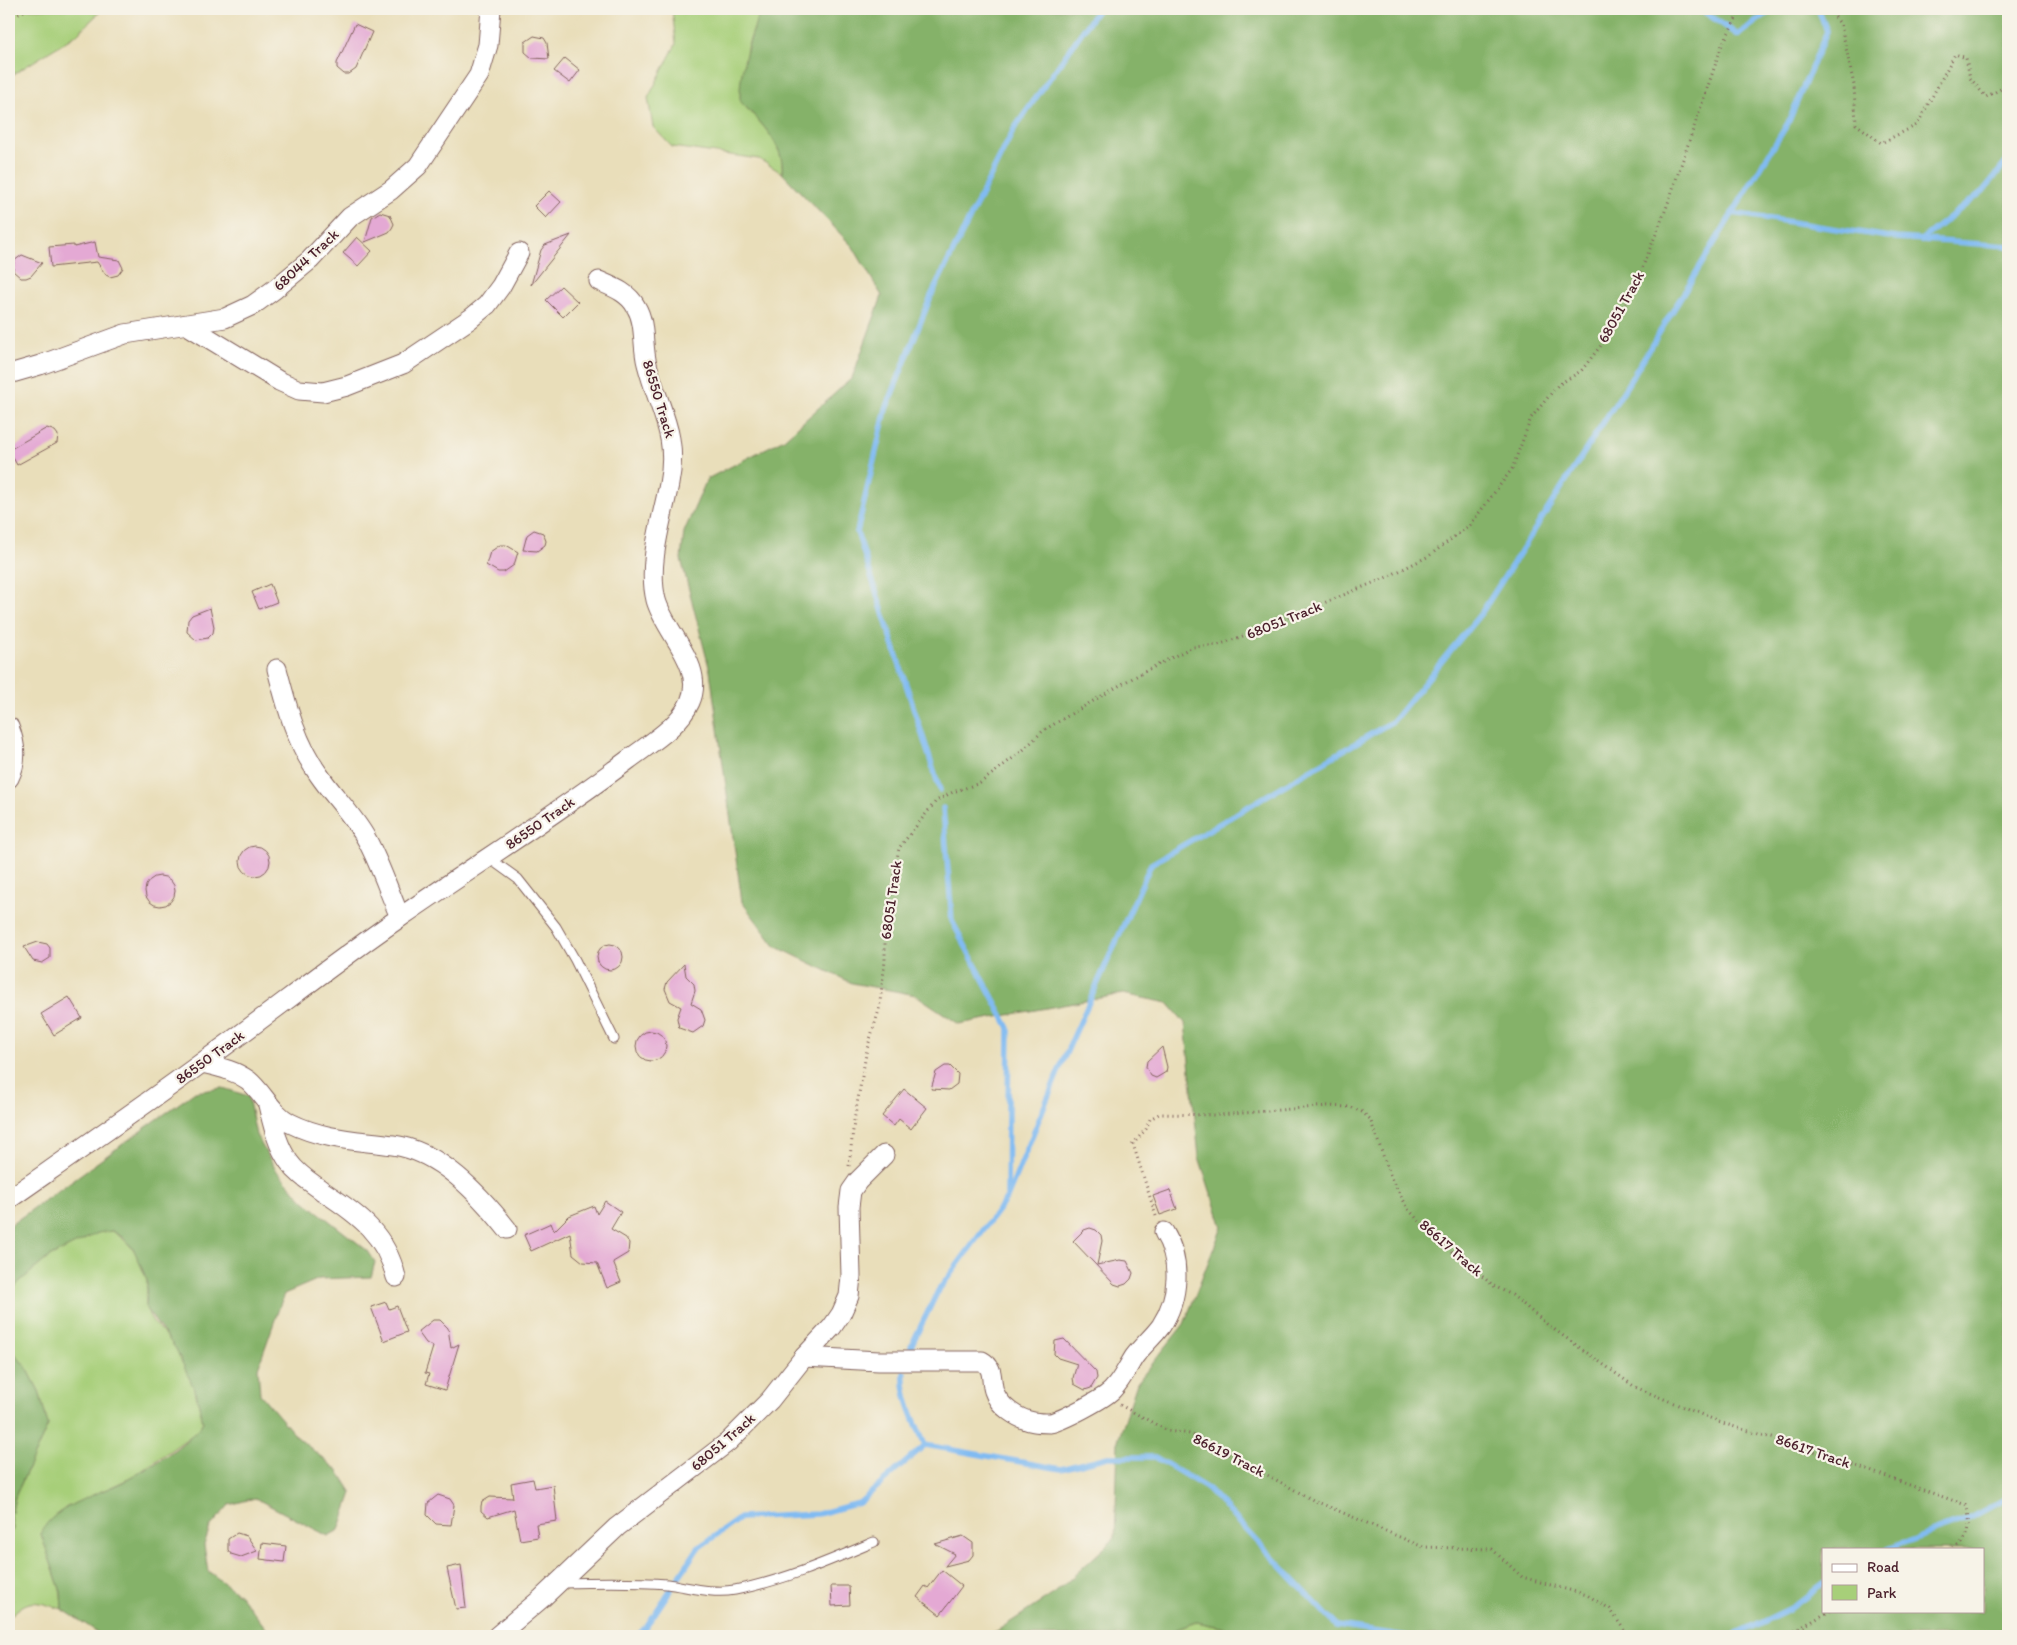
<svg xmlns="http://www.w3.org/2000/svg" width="2017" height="1645" font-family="Itim,sans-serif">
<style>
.green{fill:#a7cf79;stroke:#787752}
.forest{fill:#85b269;stroke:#68684a;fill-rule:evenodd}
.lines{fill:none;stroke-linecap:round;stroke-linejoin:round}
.stream{stroke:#81bbf2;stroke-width:5.5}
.building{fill:#e4a9d4}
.service-casing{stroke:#82625d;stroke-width:11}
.minor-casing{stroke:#82625d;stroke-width:21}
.path{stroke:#82625d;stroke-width:3;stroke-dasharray:1 4;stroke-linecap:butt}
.service{stroke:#fff;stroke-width:9}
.minor{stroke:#fff;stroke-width:19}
.labels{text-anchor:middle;stroke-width:4.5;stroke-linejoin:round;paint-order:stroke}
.street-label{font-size:15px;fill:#4a1f2b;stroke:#f7f3e8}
</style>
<rect width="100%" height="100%" fill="#f7f3e8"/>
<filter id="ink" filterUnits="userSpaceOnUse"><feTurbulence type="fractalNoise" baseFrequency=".02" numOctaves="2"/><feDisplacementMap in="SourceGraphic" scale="10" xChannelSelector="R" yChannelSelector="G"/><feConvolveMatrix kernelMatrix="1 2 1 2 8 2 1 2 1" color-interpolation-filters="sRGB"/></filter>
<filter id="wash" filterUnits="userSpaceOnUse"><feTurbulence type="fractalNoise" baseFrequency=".0096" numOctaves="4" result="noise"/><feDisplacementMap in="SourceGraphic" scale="20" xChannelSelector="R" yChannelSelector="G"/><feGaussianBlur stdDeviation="1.12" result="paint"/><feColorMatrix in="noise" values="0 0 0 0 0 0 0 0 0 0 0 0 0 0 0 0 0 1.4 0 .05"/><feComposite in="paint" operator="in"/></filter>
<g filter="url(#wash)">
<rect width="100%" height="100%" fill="#e9deba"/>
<!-- green -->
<g class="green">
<polygon points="9,9 103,9 76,35 9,77"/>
<path d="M672 9H761L747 48 740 101C757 119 786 145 782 173L759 159 672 147 653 127 648 98 676 44Z"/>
<path d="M112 1231C129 1241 144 1259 147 1280 148 1289 144 1301 147 1310 152 1326 169 1336 177 1350 190 1373 198 1397 203 1422L195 1433 133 1477 65 1508 41 1534 61 1592 62 1609C36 1602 29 1596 9 1618V1535L13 1529 11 1516 15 1497 48 1425 39 1391 28 1370 9 1346V1294L19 1282 49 1257 98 1232Z"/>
<polygon points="1197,1622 1262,1636 1158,1636"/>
</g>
<!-- forest -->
<g class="forest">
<path d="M761 9H2008V1636H1262L1197 1622 1158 1636H989L1055 1593 1115 1538 1118 1441 1137 1383 1184 1324 1222 1227 1199 1157 1185 1023 1168 1003 1123 994 959 1024 916 995 852 983 775 946 742 902 710 671 681 559 684 532 707 479 784 439 852 378 882 296 853 247 782 173C786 145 757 119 740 101 739 68 750 39 761 9ZM1823 1549H1983V1611H1823Z"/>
<path d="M223 1088 248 1096 256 1135 276 1170 304 1201 368 1251 375 1262 371 1277 319 1279 284 1294 258 1368 260 1394 296 1436 338 1471 352 1493 339 1530 328 1536 255 1498 229 1505 210 1527 204 1545 208 1571 240 1595 272 1636H98L96 1631 62 1609 61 1592 41 1534C51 1504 109 1492 134 1476 155 1464 190 1442 203 1422L196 1393 176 1349 146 1309 147 1280 134 1250 124 1238 112 1231 98 1233 49 1257 19 1282 9 1294V1226L195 1092Z"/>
<polygon points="9,1346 28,1370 39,1391 48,1425 15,1497 11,1516 13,1529 9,1535"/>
</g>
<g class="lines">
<!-- stream -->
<g class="stream">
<polyline points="1700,9 1738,35 1773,9"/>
<polyline points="1732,213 1896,238 2008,246"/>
<polyline points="1921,240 1983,191 2008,160"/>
<polyline points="940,790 857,532 886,409 931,296 1014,129 1098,9"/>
<polyline points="943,808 952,921 1009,1028 1007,1194"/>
<polyline points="911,1346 938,1291 1007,1198 1064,1058 1151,864 1393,721 1482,612 1626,387 1788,123 1827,31 1818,9"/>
<polyline points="925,1445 1061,1469 1108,1457 1155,1457 1208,1489 1337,1626 1406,1636"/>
<polyline points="1888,1549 1971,1518 2008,1498"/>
<path d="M637 1636 646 1627 698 1548 740 1518 818 1514 859 1503 925 1445C916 1423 902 1398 904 1373"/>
<polyline points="1733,1636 1791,1608 1823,1584"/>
</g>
</g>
<g id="blocks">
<!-- building -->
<g class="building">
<polygon points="355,24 372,32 356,69 349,74 344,74 337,68 337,63"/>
<polygon points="534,36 544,38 547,43 549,59 532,58 525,52 525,42"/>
<polygon points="565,58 580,70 570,83 554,71"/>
<polygon points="549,191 561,202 546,218 534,206"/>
<polygon points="380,212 390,215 394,224 392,228 389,232 365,242 372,217"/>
<polygon points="571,235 531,285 541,250 545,245"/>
<polygon points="357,237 372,251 358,266 343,253"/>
<polygon points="95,242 98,257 119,260 123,268 118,275 110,277 106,275 97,262 51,267 49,247 74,245 74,247"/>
<polygon points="22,255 42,263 31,276 26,278 21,278 13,271 14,261"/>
<polygon points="561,286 578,302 563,317 546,300"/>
<polygon points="47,428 55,431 58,435 57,443 17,465 9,450"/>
<polygon points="534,530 543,533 546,541 545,545 537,551 523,550 527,535"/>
<polygon points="500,545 506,545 518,552 514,565 504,572 498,572 486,565 490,552"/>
<polygon points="270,584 277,602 259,609 252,592"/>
<polygon points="210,608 214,627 213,633 208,638 196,640 187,632 188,620 192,615"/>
<circle cx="255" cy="861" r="15"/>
<circle cx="160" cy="891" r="15"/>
<polygon points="38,942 47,944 50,948 50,958 42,963 33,961 24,947"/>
<circle cx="610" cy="957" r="13"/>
<polygon points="684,964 686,976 694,984 695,991 691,1003 701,1009 705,1020 703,1026 693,1033 679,1028 677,1018 681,1007 670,1001 665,989 667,982"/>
<polygon points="69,997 82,1018 54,1035 41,1014"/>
<circle cx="651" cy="1046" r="15"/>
<polygon points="1162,1047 1167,1067 1166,1072 1156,1078 1151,1076 1146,1067 1147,1061"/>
<polygon points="945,1066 950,1066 958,1074 957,1084 949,1090 931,1089 936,1072"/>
<polygon points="904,1089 927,1108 911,1129 899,1119 894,1126 882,1116"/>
<polygon points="1170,1190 1177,1209 1160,1215 1153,1196"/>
<polygon points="605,1201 621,1212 611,1229 626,1238 629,1243 628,1253 613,1262 621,1282 607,1288 597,1263 583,1262 573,1254 570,1233 531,1251 524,1235 551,1223 554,1231 569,1216 594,1206 597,1214"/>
<polygon points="1090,1228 1096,1230 1101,1235 1102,1241 1097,1265 1120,1260 1127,1261 1133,1273 1131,1279 1126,1284 1120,1286 1114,1284 1073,1241 1084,1230"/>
<polygon points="386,1302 389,1309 397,1306 407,1332 384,1341 371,1307"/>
<polygon points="433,1320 440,1320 448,1328 451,1348 459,1344 445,1390 426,1384 429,1374 425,1373 433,1347 426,1343 418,1332"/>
<polygon points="1064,1339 1096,1372 1097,1378 1091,1388 1085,1390 1074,1384 1073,1378 1077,1364 1058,1358 1054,1354 1055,1341"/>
<polygon points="533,1479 535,1488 553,1485 557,1521 536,1524 538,1537 520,1540 514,1509 488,1517 481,1511 481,1506 482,1502 490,1497 513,1498 511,1483"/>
<polygon points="438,1495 450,1499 454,1505 451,1525 436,1524 427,1515 428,1503"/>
<polygon points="237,1533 247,1536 257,1551 241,1557 231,1554 228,1550 228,1539"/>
<polygon points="963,1536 973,1543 973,1555 969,1560 945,1566 955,1554 935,1544"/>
<polygon points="262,1543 286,1546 284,1562 260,1559"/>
<polygon points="461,1565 466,1608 456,1609 447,1568"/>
<polygon points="942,1570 962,1586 940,1615 917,1597 925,1586 928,1588"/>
<polygon points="831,1586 849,1586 850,1605 832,1606"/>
</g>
</g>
</g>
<g filter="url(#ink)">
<use href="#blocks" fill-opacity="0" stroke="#82625d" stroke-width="1"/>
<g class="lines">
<!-- service casing -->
<g class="service-casing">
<g id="service">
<polyline points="489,858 518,879 556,927 575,960 614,1039"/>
<path d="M561 1583C596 1582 631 1581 667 1584 689 1587 712 1594 735 1590 783 1581 829 1561 874 1542"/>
</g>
</g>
<!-- minor casing -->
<g class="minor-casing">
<g id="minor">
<polyline points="187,325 279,381 299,390 323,392 347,386 403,364 470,319 487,305 501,286 519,253"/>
<polyline points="9,374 40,365 125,334 225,318 253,305 275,289 310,260 350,217 391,190 418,166 479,75 488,45 491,9"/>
<path d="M277 669C287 707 296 743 319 775 334 797 354 816 367 840 380 864 389 892 400 917"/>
<path d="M9 727C16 744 17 762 9 778"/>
<path d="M202 1063C218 1067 234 1070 248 1080 263 1092 271 1113 290 1123 324 1140 357 1140 393 1145 440 1151 479 1194 507 1229"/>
<path d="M268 1105C273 1125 277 1145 289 1162 298 1175 312 1183 324 1192 359 1215 386 1235 396 1277"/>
<path d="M9 1199C75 1153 142 1107 207 1059 272 1012 335 962 402 916 477 864 555 815 628 760 649 744 679 727 690 702 706 666 665 633 656 600 647 564 662 520 669 484 679 434 659 411 647 364 642 346 646 323 636 307 629 293 613 287 599 281"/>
<path d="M804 1357 879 1361H982C995 1368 990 1380 994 1391 999 1407 1018 1419 1034 1422 1039 1423 1045 1423 1050 1423 1061 1421 1106 1398 1113 1389 1122 1380 1127 1368 1134 1357 1142 1346 1153 1337 1161 1326 1180 1297 1181 1260 1164 1232"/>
<polyline points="497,1636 542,1598 617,1527 728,1442 770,1400 804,1357 832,1327 841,1314 849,1296 851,1276 849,1207 851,1191 858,1181 884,1155"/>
</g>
</g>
<!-- path -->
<g class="path">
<polyline points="1829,9 1841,25 1854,85 1856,124 1881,143 1917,125 1955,54 1966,58 1970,78 1986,97 2008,85"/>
<polyline points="9,17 29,9"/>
<polyline points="849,1166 854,1121 867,1049 879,1010 885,961 885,922 899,848 936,801 953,792 980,783 1021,752 1044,730 1127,681 1192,647 1218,645 1243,636 1385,578 1429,556 1470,525 1512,469 1531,418 1558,385 1581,371 1610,334 1636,284 1667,206 1722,45 1738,15 1746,9"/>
<path d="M1156 1216 1133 1144 1146 1129 1150 1119 1159 1114 1219 1115 1328 1106 1350 1107 1362 1112 1370 1119 1392 1180 1409 1210 1434 1237 1494 1286 1512 1295 1548 1325 1635 1387 1722 1423 1805 1448 1966 1505C1972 1523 1971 1541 1951 1549"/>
<polyline points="1120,1405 1168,1431 1191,1434 1216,1447 1313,1500 1423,1547 1492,1549 1522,1577 1587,1595 1610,1609 1628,1636"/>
<polyline points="1786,1636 1830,1611"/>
</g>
<!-- service -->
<use href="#service" class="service"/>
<!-- minor -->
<use href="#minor" class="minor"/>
</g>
</g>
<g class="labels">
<!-- street labels -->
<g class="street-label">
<text transform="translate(306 260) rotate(-43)" y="5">68044 Track</text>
<text transform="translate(1621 307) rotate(-61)" y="5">68051 Track</text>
<text transform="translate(659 399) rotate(73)" y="5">86550 Track</text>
<text transform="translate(1284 620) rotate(-22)" y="5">68051 Track</text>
<text transform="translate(540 823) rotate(-35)" y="5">86550 Track</text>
<text transform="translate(891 900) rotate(-82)" y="5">68051 Track</text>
<text transform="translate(210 1057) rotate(-36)" y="5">86550 Track</text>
<text transform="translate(1451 1248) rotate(41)" y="5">86617 Track</text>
<text transform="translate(723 1442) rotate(-41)" y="5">68051 Track</text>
<text transform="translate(1813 1451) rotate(19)" y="5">86617 Track</text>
<text transform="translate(1229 1455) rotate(27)" y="5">86619 Track</text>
</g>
</g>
<!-- margin -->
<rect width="2017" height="1645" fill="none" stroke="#f7f3e8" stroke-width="30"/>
<!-- legend -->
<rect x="1822" y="1548" width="162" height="65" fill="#f7f3e8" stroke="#b29e9c"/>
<rect x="1832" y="1564" width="25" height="8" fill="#ffffff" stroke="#b29e9c"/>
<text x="1867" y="1572" font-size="15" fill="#4a1f2b">Road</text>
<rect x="1832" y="1585" width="25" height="15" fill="#a7cf79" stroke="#b29e9c"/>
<text x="1867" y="1598" font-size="15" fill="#4a1f2b">Park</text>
</svg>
